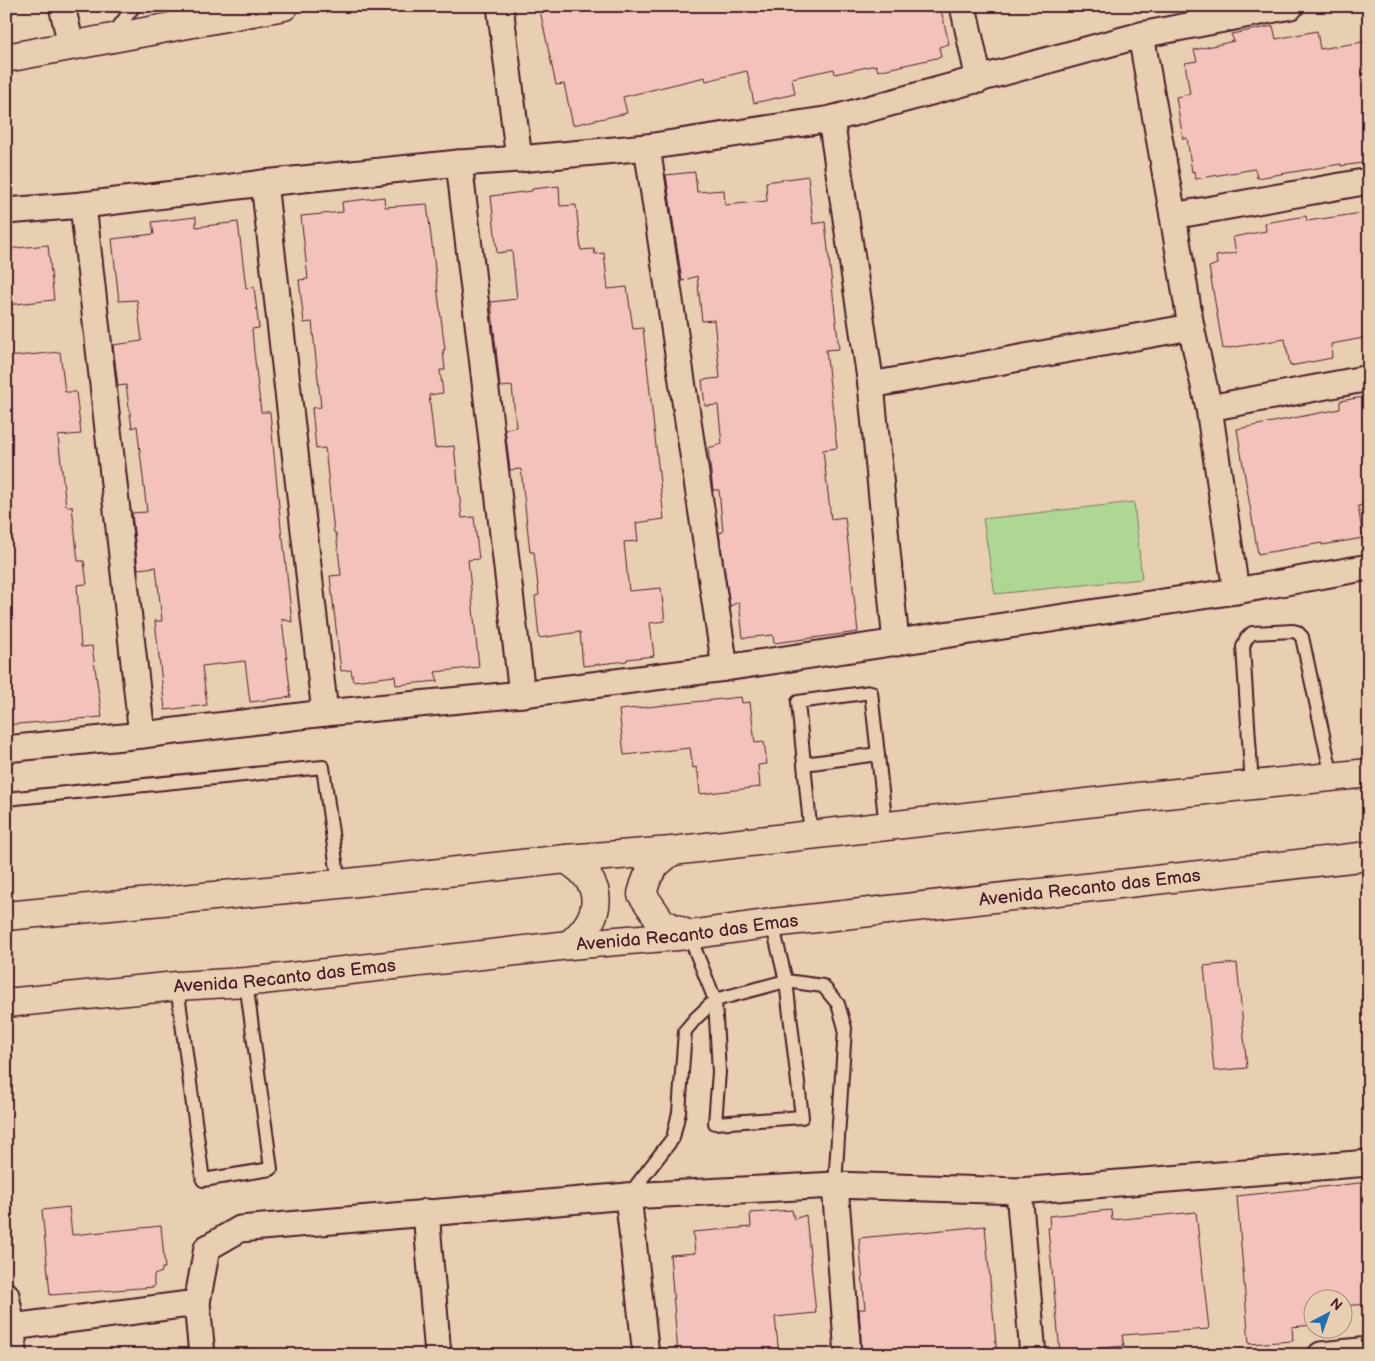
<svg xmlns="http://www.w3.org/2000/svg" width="1375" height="1361" font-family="'Balsamiq Sans',sans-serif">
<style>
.green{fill:#afd794;stroke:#7c7b60}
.building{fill:#f2c2bb;stroke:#4a1f2b}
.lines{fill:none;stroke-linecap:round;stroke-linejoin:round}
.service-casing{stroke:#4a1f2b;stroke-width:16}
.minor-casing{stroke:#4a1f2b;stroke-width:29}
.tertiary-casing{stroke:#4a1f2b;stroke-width:31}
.secondary-casing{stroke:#4a1f2b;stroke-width:31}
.service{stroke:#e9cfb1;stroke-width:12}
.minor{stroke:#e9cfb1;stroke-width:25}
.tertiary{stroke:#e9cfb1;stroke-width:28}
.secondary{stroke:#e9cfb1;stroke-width:28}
.labels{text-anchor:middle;stroke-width:5;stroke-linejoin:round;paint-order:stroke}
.street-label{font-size:18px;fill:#4a1f2b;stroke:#e9cfb1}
</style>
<rect width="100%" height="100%" fill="#e9cfb1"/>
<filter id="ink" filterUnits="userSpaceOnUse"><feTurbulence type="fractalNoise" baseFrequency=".02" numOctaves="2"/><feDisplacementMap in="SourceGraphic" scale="10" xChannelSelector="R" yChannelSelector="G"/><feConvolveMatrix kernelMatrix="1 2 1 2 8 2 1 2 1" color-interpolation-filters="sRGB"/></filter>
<g filter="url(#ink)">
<!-- green -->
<polygon class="green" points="1134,502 1142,579 995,594 983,519"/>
<!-- building -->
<g class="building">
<polygon points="539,6 940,6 949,44 939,47 941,57 878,71 876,65 835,74 834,69 792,78 795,94 754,103 747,71 706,81 705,77 680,83 623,97 627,113 573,125 564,84 556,85"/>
<polygon points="1273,26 1276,39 1317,31 1320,49 1369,41 1369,162 1341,166 1341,164 1257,178 1255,169 1195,179 1194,171 1192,172 1187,138 1183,139 1176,97 1190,94 1185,63 1197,61 1194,50 1234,41 1231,34"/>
<polygon points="695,172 697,192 724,190 725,205 767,201 766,182 808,176 813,224 825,222 839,349 826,350 837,448 823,450 831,519 845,517 858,632 774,643 773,635 743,638 739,602 730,606 719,533 723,532 719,490 713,490 708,448 722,444 718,405 705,406 702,380 720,378 714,320 702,321 697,276 682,281 666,175"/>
<polygon points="559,186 560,206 576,205 581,250 594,249 595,254 604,253 608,289 627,287 633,329 643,328 664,519 636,523 638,541 624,542 629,591 661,588 665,621 650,623 654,656 627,659 627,661 583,666 580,632 539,638 535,596 539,595 534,552 530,552 521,469 510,470 505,429 516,427 512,386 500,387 491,302 517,299 512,251 497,253 491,196 532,191 532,189"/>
<polygon points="384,197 385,207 427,204 445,350 443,350 445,370 440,370 443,393 429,395 435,448 454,446 462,518 474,517 479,559 468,560 479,667 435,672 438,681 396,685 395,676 353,681 351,670 341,671 330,576 341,575 336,533 334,533 325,448 316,449 312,408 321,407 312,322 304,323 299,280 308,279 301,216 343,212 342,202"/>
<polygon points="1369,212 1369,337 1331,344 1332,358 1290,366 1285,339 1223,349 1209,267 1217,264 1216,256 1236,253 1233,237 1266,231 1265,223 1306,216 1307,221"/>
<polygon points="196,217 196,227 238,222 246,288 254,287 259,328 252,329 254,352 261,412 270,412 282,538 283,538 292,622 282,619 291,697 250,702 245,661 202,666 207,705 165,710 155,621 162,621 156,567 138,569 132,513 147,512 137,426 132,428 126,385 118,386 113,345 142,341 137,300 119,301 112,239 154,234 152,222"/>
<polygon points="48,245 54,300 6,305 6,249"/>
<polygon points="60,352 65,392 76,392 81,434 58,436 66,506 72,506 78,561 84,561 87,584 77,585 81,647 92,646 102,717 6,725 6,357"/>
<polygon points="1369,396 1369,504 1358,506 1363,538 1322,545 1322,543 1258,554 1237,429 1340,409 1340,401"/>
<polygon points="741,697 742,703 750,702 755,743 764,742 767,764 758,765 760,787 700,794 698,772 697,772 696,767 693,768 690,748 624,755 619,710"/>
<polygon points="1237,963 1247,1068 1214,1071 1204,966"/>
<polygon points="1369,1182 1369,1304 1342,1306 1342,1298 1312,1298 1312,1325 1292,1327 1293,1341 1249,1344 1237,1196"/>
<polygon points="69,1207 72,1235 161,1226 165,1268 162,1268 162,1272 154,1275 154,1287 50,1295 42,1210"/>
<polygon points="792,1210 794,1219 806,1215 816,1313 775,1317 779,1355 678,1355 670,1255 695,1253 693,1232 751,1227 750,1213"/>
<polygon points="1111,1210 1112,1220 1196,1212 1209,1329 1122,1335 1124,1346 1060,1352 1048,1228 1050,1228 1049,1216"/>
<polygon points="985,1226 997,1355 870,1355 869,1351 862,1352 859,1309 865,1309 859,1238"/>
</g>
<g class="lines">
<!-- service casing -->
<g class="service-casing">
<g id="service">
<polyline points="112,36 134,6"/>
<polyline points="804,764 878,754"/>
<polyline points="1252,786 1243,647 1246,639 1252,633 1293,631 1297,632 1302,637 1332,777"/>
<polyline points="6,799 323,767 339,884"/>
<polyline points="811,836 798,702 871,692 886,827"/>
<polyline points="689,935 715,1000 719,1072 715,1123 802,1117 786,981 772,923"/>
<polyline points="177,986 203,1180 271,1169 246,982"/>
<polyline points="629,1195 673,1138 679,1112 685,1031 695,1019 715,1000 786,981 823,986 838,1004 845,1028 835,1185"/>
</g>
</g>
<!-- minor casing -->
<g class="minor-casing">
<g id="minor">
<polyline points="62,6 71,45"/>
<polyline points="500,6 519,159"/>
<polyline points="963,6 979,80"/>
<polyline points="1141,35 1173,216 1191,327 1209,408 1236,591"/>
<polyline points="831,119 871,385 896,643"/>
<polyline points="647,147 725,668"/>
<polyline points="459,163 522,694"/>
<polyline points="264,183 325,713"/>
<polyline points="83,205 142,735"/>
<polyline points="6,211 83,205 264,183 459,163 519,159 647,147 831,119 1141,35 1291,6"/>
<polyline points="1173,216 1369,181"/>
<polyline points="871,385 1191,327"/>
<polyline points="1209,408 1369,378"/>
<polyline points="6,749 142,735 325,713 522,694 725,668 1236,591 1369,567"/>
<polyline points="835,1185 848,1355"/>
<polyline points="1019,1191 1033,1355"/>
<polyline points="628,1196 646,1355"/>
<polyline points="426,1212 438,1355"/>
<polyline points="6,1295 12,1327 14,1355"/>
<polyline points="12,1327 197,1303"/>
<polyline points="202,1355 197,1303 207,1248 240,1229 628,1196 835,1185 1019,1191 1369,1163"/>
<polyline points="1321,1355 1369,1350"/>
</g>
</g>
<!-- tertiary casing -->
<g class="tertiary-casing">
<polyline id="tertiary" points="6,58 284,6"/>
</g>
<!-- secondary casing -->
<g class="secondary-casing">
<g id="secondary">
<path d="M672 851C653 865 648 871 642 894L662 923 689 935"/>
<path d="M566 859C606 883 604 916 569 945"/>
<polyline points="6,916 339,884 566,859 672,851 1138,797 1369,773"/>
<path id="s1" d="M6 1003 177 986 246 982 569 945 689 935 772 923 1369 856"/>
</g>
</g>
<!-- service -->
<use href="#service" class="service"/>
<!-- minor -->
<use href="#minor" class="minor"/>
<!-- tertiary -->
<use href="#tertiary" class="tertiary"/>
<!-- secondary -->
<use href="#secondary" class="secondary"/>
</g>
</g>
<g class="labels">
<!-- street labels -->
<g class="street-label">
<text dy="6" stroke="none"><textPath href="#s1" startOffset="1090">Avenida Recanto das Emas</textPath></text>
<text dy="6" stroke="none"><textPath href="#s1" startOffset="685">Avenida Recanto das Emas</textPath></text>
<text dy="6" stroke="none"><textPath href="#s1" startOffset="280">Avenida Recanto das Emas</textPath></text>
</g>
</g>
<!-- margin -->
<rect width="1375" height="1361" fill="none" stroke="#e9cfb1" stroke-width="25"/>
<rect x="12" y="12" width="1350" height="1336" fill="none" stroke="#4a1f2b" stroke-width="2" filter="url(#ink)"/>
<!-- north arrow -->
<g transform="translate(1328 1314) rotate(41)"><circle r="24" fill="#e9cfb1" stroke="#a9897b"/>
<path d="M0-4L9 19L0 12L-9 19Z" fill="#1f6fb2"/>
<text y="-8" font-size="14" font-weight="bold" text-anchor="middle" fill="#4a1f2b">N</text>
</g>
</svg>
